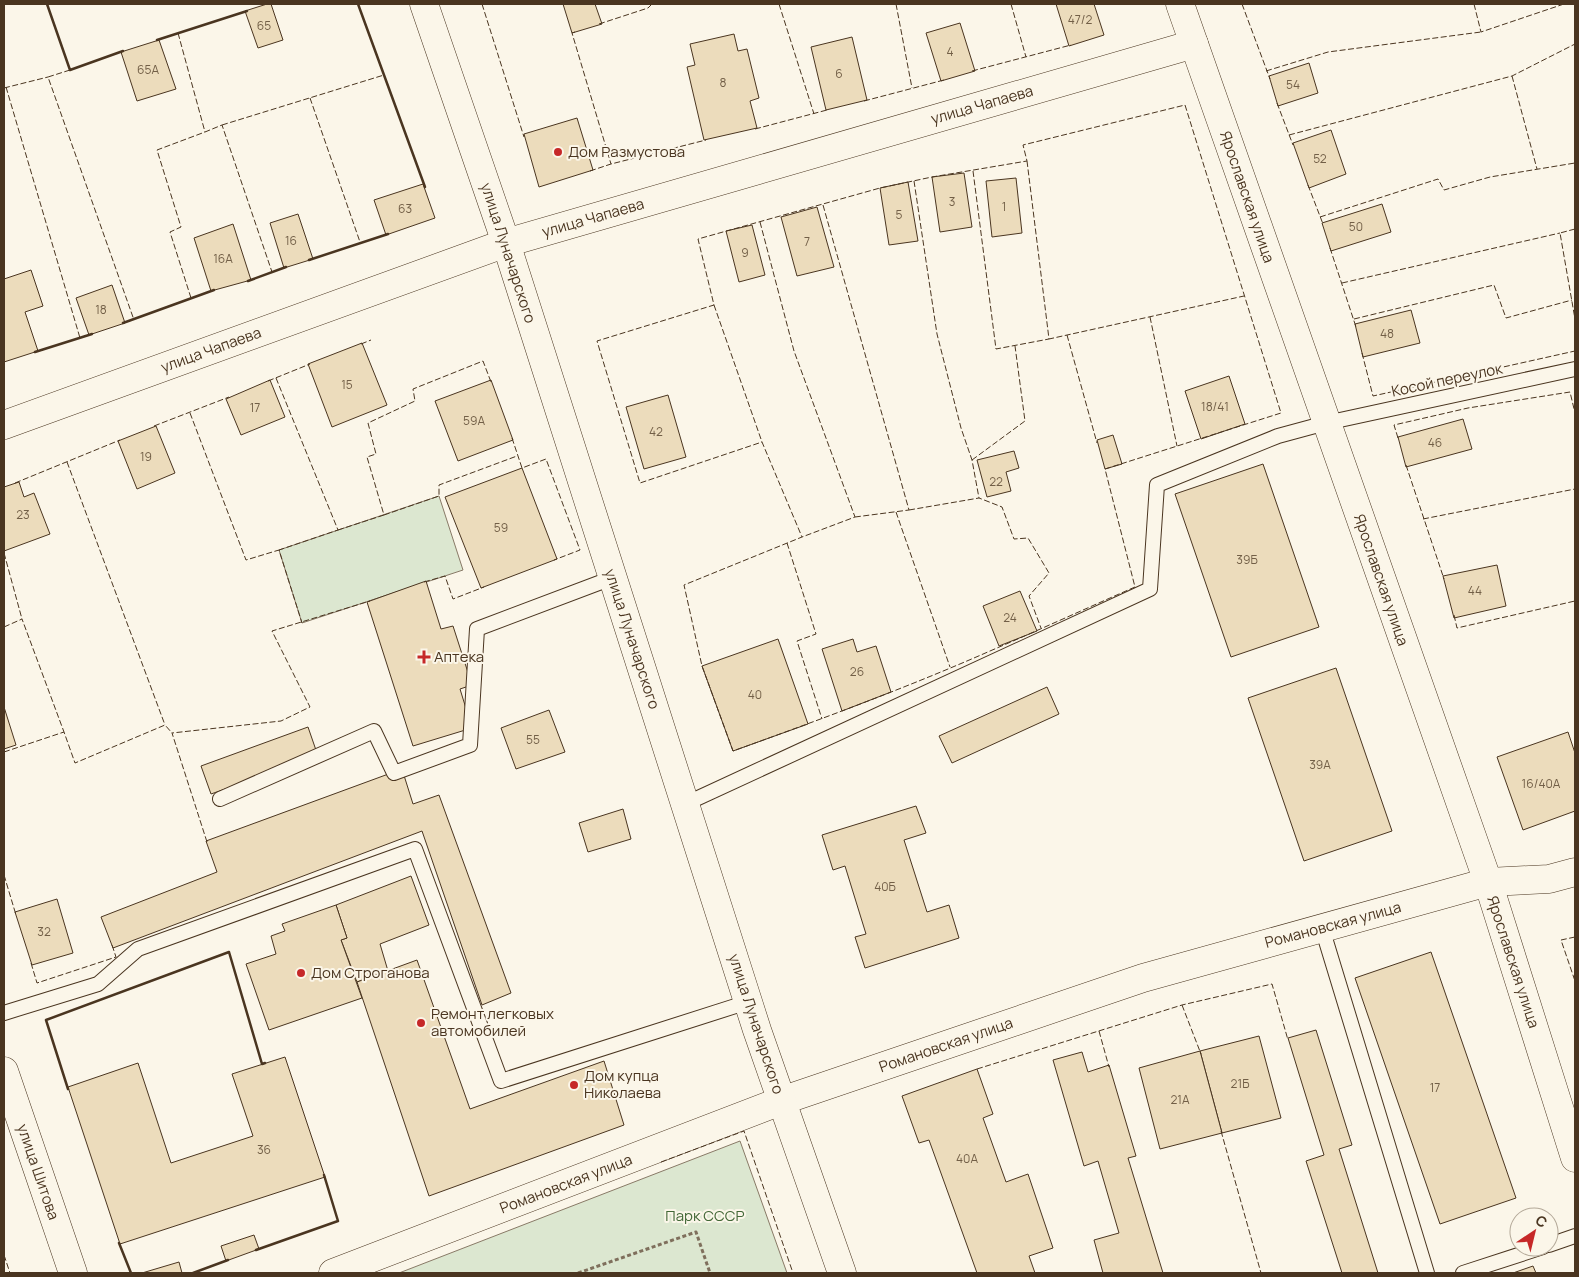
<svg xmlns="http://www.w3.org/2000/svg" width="1579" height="1277" font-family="Manrope,sans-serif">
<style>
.green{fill:#dce7d0;stroke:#887966}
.building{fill:#ecdcbc;stroke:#4a3520}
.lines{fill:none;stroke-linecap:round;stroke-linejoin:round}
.lane-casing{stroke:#4a3520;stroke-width:16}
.street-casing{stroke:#4a3520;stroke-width:29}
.secondary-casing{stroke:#4a3520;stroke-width:29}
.path{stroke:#7f6f5c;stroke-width:3;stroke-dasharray:4 2.5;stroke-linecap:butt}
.lane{stroke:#fbf6e9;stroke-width:14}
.street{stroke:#fbf6e9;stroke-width:28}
.secondary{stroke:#fbf6e9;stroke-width:28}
.fence{stroke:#4a3520;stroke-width:1;stroke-dasharray:6 2.5;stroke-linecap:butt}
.wall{stroke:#4a3520;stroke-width:2.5}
.poi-dot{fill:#c62828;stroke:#fbf6e9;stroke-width:2}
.labels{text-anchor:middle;stroke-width:4;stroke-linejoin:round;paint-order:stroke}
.number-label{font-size:12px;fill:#725f47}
.street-label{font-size:15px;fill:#4a3520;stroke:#fbf6e9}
.poi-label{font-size:15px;fill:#4a3520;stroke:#fbf6e9;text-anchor:start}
.park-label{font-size:15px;fill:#436837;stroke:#fbf6e9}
</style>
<rect width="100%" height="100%" fill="#fbf6e9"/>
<!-- green -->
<g class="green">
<polygon points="439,496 463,570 302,623 279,550"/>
<polygon points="740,1141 787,1273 399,1273"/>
</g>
<!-- building -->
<g class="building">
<polygon points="267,4 271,4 283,40 258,48 245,11"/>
<polygon points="563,4 595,4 602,24 572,33"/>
<polygon points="1056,4 1094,4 1104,35 1069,46"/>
<polygon points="960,23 975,71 941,81 926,33"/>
<polygon points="734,34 738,51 747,49 759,98 750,101 757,128 704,140 687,67 695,65 690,44"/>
<polygon points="852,37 867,100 826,110 811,47"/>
<polygon points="159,40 176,89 137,101 121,52"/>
<polygon points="1309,63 1318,93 1278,106 1269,76"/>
<polygon points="577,118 593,170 539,187 524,134"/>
<polygon points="1331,130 1346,174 1309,188 1293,143"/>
<polygon points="964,173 972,227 940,232 932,177"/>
<polygon points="1016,178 1022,233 992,237 986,181"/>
<polygon points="908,182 918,241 889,245 880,188"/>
<polygon points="423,184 435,218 386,235 374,200"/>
<polygon points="1382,204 1391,232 1331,251 1322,223"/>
<polygon points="817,207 834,267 797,276 781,217"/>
<polygon points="298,214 313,259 284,268 270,223"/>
<polygon points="233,224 251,280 211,291 194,238"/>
<polygon points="752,225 765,275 739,282 726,231"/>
<polygon points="31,270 43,306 25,312 38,351 4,362 4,279"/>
<polygon points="112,285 125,323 89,335 76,298"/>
<polygon points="1411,310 1420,343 1363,357 1355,324"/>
<polygon points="362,343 387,405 332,427 308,364"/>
<polygon points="1229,376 1245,424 1201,439 1185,391"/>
<polygon points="270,380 285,417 241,435 226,399"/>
<polygon points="491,380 513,440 458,461 435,401"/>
<polygon points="668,395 686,457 644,469 626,407"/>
<polygon points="1463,419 1472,449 1406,467 1398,437"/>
<polygon points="156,426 175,473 137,489 118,441"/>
<polygon points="1113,435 1122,464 1105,469 1097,440"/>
<polygon points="1014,451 1019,468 1006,472 1011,491 987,497 977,460"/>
<polygon points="1263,464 1319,627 1231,657 1175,494"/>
<polygon points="522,468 557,559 481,588 445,497"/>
<polygon points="19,482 24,497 34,493 50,534 4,551 4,487"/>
<polygon points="1497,565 1506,606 1454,618 1443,576"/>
<polygon points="426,581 441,629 453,626 472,685 460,689 472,728 413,746 367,602"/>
<polygon points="1020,591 1037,631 999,646 983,606"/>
<polygon points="778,639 808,724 733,751 702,666"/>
<polygon points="853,639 857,652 876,646 891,692 842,711 822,649"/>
<polygon points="1336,668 1392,831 1304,861 1248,698"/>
<polygon points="1047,687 1059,714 952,763 939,736"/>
<polygon points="4,707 16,745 4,749"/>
<polygon points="549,710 565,752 516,769 501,728"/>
<polygon points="308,727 318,756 211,794 201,766"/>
<polygon points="1568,732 1575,753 1575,811 1523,830 1497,757"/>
<polygon points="402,769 413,804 439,795 511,993 482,1005 422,831 113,948 101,917 217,872 206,841"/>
<polygon points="916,806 926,833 904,840 927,912 949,905 959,938 865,968 855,937 866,934 845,866 833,870 822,835"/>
<polygon points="623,809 631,839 588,852 579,823"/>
<polygon points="411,876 429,925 380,944 388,971 357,982 341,940 347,938 336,905"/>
<polygon points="57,899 73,953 32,965 15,912"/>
<polygon points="336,905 347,938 341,940 362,998 269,1030 246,964 276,954 271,936 285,931 282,924"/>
<polygon points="1431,952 1516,1198 1440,1224 1355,978"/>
<polygon points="417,960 470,1109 604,1061 624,1125 429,1196 357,982"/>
<polygon points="1316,1030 1352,1145 1339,1149 1378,1273 1342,1273 1306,1161 1324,1155 1288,1038"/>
<polygon points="1259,1036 1281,1118 1222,1133 1200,1051"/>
<polygon points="1200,1051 1222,1133 1160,1149 1139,1068"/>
<polygon points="1082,1052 1088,1072 1109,1065 1136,1156 1128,1158 1163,1273 1103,1273 1094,1240 1119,1233 1098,1161 1084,1166 1053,1060"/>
<polygon points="285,1057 325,1177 120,1244 68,1087 138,1063 171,1163 253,1136 232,1074"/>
<polygon points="977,1069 993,1114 983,1118 1006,1182 1028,1174 1053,1248 1029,1256 1035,1273 977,1273 929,1140 919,1143 902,1096"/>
<polygon points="254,1235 259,1249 226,1261 221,1246"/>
<polygon points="179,1262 182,1273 142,1273"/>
<polygon points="1533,1266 1536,1273 1513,1273"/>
</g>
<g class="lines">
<!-- lane casing -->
<g class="lane-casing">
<g id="lane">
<polyline points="220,799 374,731 394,773 470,745 477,629 612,578"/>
<polyline points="685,804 1150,589 1157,485 1278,436 1326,423 1575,369"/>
<polyline points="1322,928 1427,1273"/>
<polyline points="4,1013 98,984 138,949 415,849 501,1081 748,1002"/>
<polyline points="1549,1245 1575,1236"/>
<polyline points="1463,1273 1543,1247"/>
</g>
</g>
<!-- street casing -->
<g class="street-casing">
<g id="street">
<polyline points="1180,4 1488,882 1575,1158"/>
<polyline points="4,425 506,243 1194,44"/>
<polyline points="333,1273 781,1101 1143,978 1488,882 1549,879 1575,872"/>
</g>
</g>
<!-- secondary casing -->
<g class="secondary-casing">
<g id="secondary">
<polyline points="424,4 506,243 757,1030 842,1273"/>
<polyline points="4,1071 73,1273"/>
</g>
</g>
<!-- path -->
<polyline class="path" points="578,1273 696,1232 710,1273"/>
<!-- lane -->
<use href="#lane" class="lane"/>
<!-- street -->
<use href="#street" class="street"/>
<!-- secondary -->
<use href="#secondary" class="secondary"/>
<!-- fence -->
<g class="fence">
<polyline points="482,4 524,137"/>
<polyline points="779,4 814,114"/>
<polyline points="896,4 912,88"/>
<polyline points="1011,4 1026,57"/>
<polyline points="1242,4 1270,79"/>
<polyline points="1474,4 1481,32 1564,4"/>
<polyline points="599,24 648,8 652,4"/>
<polyline points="575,32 572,33 611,164"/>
<polyline points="178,33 205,132 222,125 272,272"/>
<polyline points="70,70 48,77 134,320"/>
<polyline points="972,71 1071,45"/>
<polyline points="1266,71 1328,52 1481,32"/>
<polyline points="1512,76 1537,169"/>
<polyline points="6,87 80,338"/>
<polyline points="4,88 48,77"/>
<polyline points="310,98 360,242"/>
<polyline points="864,101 944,80"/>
<polyline points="1277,103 1293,145"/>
<path d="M1185 105 1281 413 1105 469 1135 587C1087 608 1039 630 990 651 906 688 819 720 733 751L702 666 684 585 802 537 762 442 640 483 597 341 714 305 698 239 880 188 932 177 1027 161 1023 145Z"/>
<polyline points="222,125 384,75"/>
<polyline points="755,129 827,110"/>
<polyline points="1289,135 1512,76 1575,44"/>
<polyline points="1027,161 1049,339 1244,296"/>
<polyline points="590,171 611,164 706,140"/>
<polyline points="973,171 996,349 1049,339"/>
<polyline points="914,181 937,334 961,428 972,460 979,498"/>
<polyline points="1308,185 1323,224"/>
<polyline points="823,205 909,510 855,517"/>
<polyline points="1320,217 1438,179 1444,190 1490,177 1575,163"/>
<polyline points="760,222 794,351 855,517 802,537"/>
<polyline points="1575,229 1560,233 1575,319"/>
<polyline points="1330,248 1356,327"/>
<polyline points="1342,283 1560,233"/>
<polyline points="191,298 170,232 181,227 157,150 205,132"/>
<polyline points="714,305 762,442"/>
<polyline points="1150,317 1177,446"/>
<polyline points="1354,319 1494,285 1506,318 1572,300"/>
<polyline points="1067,335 1097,443"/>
<polyline points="361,344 371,340"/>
<polyline points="1362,353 1373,396 1575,351"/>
<polyline points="276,378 338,530 279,550"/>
<polyline points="268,381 310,364"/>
<polyline points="190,413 246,560 279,550 302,623"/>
<polyline points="154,426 229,397"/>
<polyline points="512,438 522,468 546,459 580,550 554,560"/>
<polyline points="1398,438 1394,425 1468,408 1570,392 1575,413"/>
<polyline points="972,460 1025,421 1015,346"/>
<polyline points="67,462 165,725"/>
<polyline points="1406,465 1444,579"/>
<polyline points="15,483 120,440"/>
<polyline points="909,510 979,498 1002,507 1014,539 1028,538 1049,573 1029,596 1041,628"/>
<polyline points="896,512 950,667"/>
<polyline points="384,515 439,496 439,485 517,456"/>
<polyline points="1423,519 1575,489"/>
<polyline points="338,530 384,515 367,457 376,454 368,423 415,401 413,389 483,361 491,382"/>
<polyline points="787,543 816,634 797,641 822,719"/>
<polyline points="4,553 22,619"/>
<polyline points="424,582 445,576 453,599 484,587"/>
<polyline points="1454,615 1457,628 1575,601"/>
<polyline points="4,627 22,619 64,732"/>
<polyline points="4,752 64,732 75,763 165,725 172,733"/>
<polyline points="207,842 172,733 281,721 310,707 272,631 370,601"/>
<polyline points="4,875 16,915"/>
<polyline points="1575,937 1561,940 1575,981"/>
<polyline points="31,963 37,983 116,957 112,945"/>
<polyline points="1182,1005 1201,1054"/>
<polyline points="1099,1031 1109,1067"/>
<polyline points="977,1069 1182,1005 1272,984 1288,1040"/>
<polyline points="1221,1131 1261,1273"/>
<polyline points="661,1162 744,1131 793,1273"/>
<polyline points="4,1255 10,1273"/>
</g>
<!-- wall -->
<g class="wall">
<polyline points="47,4 70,70 123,51"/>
<polyline points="358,4 425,187"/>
<polyline points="157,40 247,11"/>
<polyline points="309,260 388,234"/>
<polyline points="248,281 286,267"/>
<polyline points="123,323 214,290"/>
<polyline points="35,352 92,334"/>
<polyline points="68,1089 46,1020 229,952 262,1064 265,1063"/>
<polyline points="119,1243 131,1273"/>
<polyline points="256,1250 338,1221 324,1175"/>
<polyline points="193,1273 228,1260"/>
</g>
</g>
<!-- markers -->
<g class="poi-dot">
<circle cx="558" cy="152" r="5"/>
<path d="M421.5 649.5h5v5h5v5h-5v5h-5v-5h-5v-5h5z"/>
<circle cx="301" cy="973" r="5"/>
<circle cx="421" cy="1023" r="5"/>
<circle cx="574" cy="1085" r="5"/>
</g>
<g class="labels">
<!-- number labels -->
<g class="number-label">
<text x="1080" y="24">47/2</text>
<text x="264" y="30">65</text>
<text x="950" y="56">4</text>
<text x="148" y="74">65А</text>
<text x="839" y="78">6</text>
<text x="723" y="87">8</text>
<text x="1293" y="89">54</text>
<text x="1320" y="163">52</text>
<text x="952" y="206">3</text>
<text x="1004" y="211">1</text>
<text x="405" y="213">63</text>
<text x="899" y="219">5</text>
<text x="1356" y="231">50</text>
<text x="291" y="245">16</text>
<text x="807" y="246">7</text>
<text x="745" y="257">9</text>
<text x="223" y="263">16А</text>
<text x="101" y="314">18</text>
<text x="1387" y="338">48</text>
<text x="347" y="389">15</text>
<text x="1215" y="411">18/41</text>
<text x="255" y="412">17</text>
<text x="474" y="425">59А</text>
<text x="656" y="436">42</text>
<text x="1435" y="447">46</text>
<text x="146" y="461">19</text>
<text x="996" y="486">22</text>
<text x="23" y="519">23</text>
<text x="501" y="532">59</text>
<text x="1247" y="564">39Б</text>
<text x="1475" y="595">44</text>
<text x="1010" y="622">24</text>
<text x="857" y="676">26</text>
<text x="755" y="699">40</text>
<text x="533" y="744">55</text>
<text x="1320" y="769">39А</text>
<text x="1541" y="788">16/40А</text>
<text x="885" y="891">40Б</text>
<text x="44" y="936">32</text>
<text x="1240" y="1088">21Б</text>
<text x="1435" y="1092">17</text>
<text x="1180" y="1104">21А</text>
<text x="264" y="1154">36</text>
<text x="967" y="1163">40А</text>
</g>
<!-- street labels -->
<g class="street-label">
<text transform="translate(982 105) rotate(-16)" y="5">улица Чапаева</text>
<text transform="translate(1247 197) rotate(71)" y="5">Ярославская улица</text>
<text transform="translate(593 218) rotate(-16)" y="5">улица Чапаева</text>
<text transform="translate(508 253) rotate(72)" y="5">улица Луначарского</text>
<text transform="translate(211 350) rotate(-20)" y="5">улица Чапаева</text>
<text transform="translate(1447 380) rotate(-12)" y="5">Косой переулок</text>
<text transform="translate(1381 580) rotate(71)" y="5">Ярославская улица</text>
<text transform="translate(632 639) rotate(72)" y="5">улица Луначарского</text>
<text transform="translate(1333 925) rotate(-15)" y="5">Романовская улица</text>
<text transform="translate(1513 962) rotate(72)" y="5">Ярославская улица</text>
<text transform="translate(756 1024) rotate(72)" y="5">улица Луначарского</text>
<text transform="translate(946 1045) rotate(-19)" y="5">Романовская улица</text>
<text transform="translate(38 1172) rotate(71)" y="5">улица Шитова</text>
<text transform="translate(566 1184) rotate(-21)" y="5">Романовская улица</text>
</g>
<!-- poi labels -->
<g class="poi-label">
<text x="568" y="157">Дом Размустова</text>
<text x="434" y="662">Аптека</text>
<text x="311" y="978">Дом Строганова</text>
<text x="431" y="1019">Ремонт легковых<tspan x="431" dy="17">автомобилей</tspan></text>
<text x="584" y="1081">Дом купца<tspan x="584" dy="17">Николаева</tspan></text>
</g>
<!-- park labels -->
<g class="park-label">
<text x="705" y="1221">Парк СССР</text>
</g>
</g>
<!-- border -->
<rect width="1579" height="1277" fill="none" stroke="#4a3520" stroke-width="10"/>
<!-- north arrow -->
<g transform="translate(1534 1232) rotate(35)"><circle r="24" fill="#fbf6e9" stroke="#b4a999"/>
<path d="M0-4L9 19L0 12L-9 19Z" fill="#c62828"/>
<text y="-8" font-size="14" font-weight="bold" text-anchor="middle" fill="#4a3520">С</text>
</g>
</svg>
